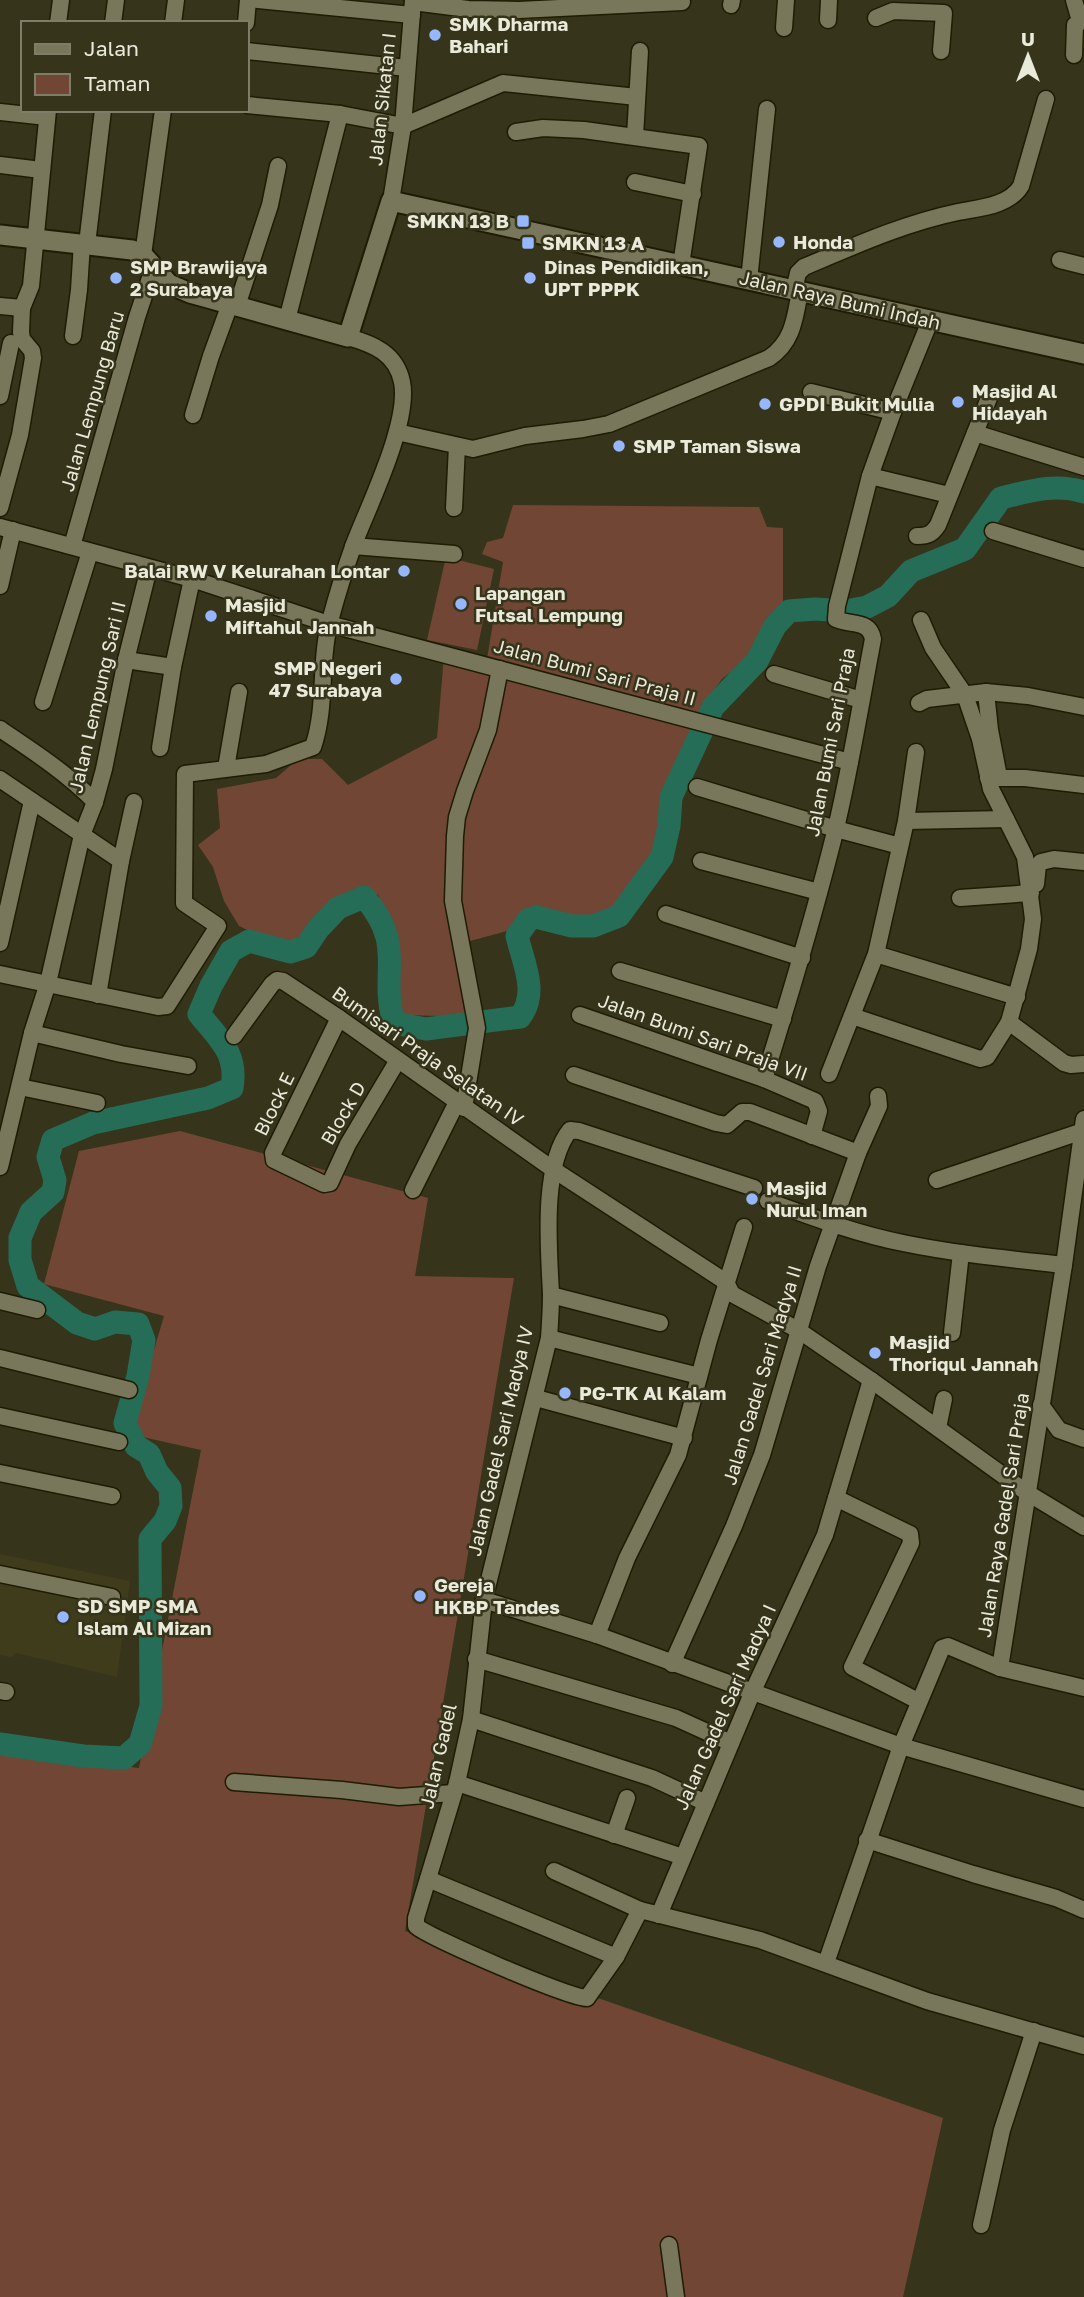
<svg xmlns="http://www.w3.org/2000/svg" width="1084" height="2297" font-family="'Golos Text',sans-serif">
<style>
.built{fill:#3e3c1b}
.green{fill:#724635}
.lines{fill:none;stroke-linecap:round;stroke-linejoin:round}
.river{stroke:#256d57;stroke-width:23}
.minor-casing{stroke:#1e1c04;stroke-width:19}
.tertiary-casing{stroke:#1e1c04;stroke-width:23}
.minor{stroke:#78775b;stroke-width:16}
.tertiary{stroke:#78775b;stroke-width:19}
.poi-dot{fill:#96b6fd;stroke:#36351c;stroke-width:2.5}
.labels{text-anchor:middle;stroke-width:5;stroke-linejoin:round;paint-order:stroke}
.poi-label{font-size:19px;font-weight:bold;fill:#eaeada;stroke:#36351c;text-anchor:start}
.street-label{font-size:19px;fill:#eaeada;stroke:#36351c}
</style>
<rect width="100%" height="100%" fill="#36351c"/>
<!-- built -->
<polygon class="built" points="0,1554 130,1581 117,1677 16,1653 12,1657 0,1655"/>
<!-- green -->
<g class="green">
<path d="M513 505 759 507 767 527 783 528V606L753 654 722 679 698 712 667 791 655 852 648 867 614 911 580 920 545 911 528 912 511 930 455 945 473 1017 404 1015 395 1002 399 959 390 922 378 895C373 894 367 891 362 891 338 892 312 927 300 945L283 947 239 926 224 901 213 867 198 845 220 828 217 789 276 778 298 759H322L348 785 437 738 444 656 487 659 503 562 482 554 487 542 503 538Z"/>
<polygon points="446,557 494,569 477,650 427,640"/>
<polygon points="180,1131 428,1198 415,1276 514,1278 405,1931 943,2118 903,2297 0,2297 0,1752 139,1768 201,1450 129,1434 164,1316 44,1284 79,1151"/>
</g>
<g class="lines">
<!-- river -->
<path class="river" d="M0 1744 83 1756 124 1758 140 1744 151 1706 150 1539 165 1521 171 1506 170 1488 157 1472 149 1454 136 1446 125 1423 138 1376 144 1340 138 1324 115 1322 95 1329 77 1323 28 1286 20 1260V1238L31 1212 53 1192 55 1180 48 1157 53 1140 93 1123 208 1098 232 1088C238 1053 219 1039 199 1014L211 986 231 951 249 941 290 952 306 947 318 929 338 908 364 897C407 946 379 971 394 1023L426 1029 520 1017C539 993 523 962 517 936L529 919 536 917 572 926H593L619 916 662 857 669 826 671 797 713 707 757 661 775 626 789 611 815 609 846 611 867 607 888 596 911 571 965 549 1001 498C1030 491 1055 483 1084 492"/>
<!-- minor casing -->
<g class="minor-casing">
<g id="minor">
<polyline points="258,0 412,15"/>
<polyline points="1074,0 1080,21"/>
<polyline points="413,2 468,9 519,10 682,2"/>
<polyline points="731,5 732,0"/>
<polyline points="876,18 893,11 944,13 941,51"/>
<polyline points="828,20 829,0"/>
<polyline points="58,23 61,0"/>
<polyline points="113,23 116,0"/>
<polyline points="173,23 176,0"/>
<polyline points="246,23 248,0"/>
<polyline points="784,28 786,0"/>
<polyline points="247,51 407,68"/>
<polyline points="1074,55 1075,25 1084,20"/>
<polyline points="247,105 340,114 403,126 503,83 637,97"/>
<polyline points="0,112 47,117"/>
<polyline points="516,132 543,128 584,130 699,146 681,265"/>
<polyline points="635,136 640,51"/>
<polyline points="0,165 41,170"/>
<polyline points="635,182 693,194"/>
<polyline points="391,201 403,126 413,0"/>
<polyline points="87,244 103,110"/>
<polyline points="143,255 163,110"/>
<polyline points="1060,260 1084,266"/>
<polyline points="749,280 767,109"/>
<path d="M794 290 798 273 804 267C854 246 905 223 958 212 979 208 1009 206 1021 186L1046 99"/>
<polyline points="0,306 22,308"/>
<polyline points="237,306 270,205 278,166"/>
<polyline points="287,320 340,114"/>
<polyline points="73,336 79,290 82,243"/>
<polyline points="811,392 893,412"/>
<polyline points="0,396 11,343"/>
<polyline points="193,415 211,356 230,304"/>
<path d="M397 432 473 449 525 436 583 429 609 424 769 358C793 342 795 318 800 291"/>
<polyline points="975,433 1084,467"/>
<polyline points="870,476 949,495"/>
<polyline points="0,508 20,435 33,358 32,351 22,339 21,332 22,308 31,286 48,110"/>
<polyline points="454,508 457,446"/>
<polyline points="0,527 192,579 329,624 850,762"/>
<polyline points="993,531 1084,559"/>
<path d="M917 536C928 536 932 534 938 525L989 398"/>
<polyline points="72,546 137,317 153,269"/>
<polyline points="353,546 454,554"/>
<polyline points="0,586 13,530"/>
<polyline points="921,620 933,648 965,695 980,739 991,789 1025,857 1033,919 1029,949 1009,1022 1064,1063 1071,1065 1084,1064"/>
<polyline points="126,660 173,667"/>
<polyline points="774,674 861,700"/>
<polyline points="986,692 990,730 999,777"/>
<polyline points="43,702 90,552"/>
<polyline points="919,703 927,699 986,692 1028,696 1084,707"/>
<path d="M0 729C33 751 68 774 95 802"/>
<polyline points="160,748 173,667 192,579"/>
<polyline points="226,768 239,692"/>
<polyline points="988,778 1025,778 1084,785"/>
<polyline points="0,779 121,861"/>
<polyline points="697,787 836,829 900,846"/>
<polyline points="906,821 1006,819"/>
<polyline points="701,861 819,892"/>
<polyline points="1036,884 1038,865 1041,862 1054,859 1084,862"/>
<polyline points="960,898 1031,893"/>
<polyline points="666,914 802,958"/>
<polyline points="0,943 32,801"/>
<polyline points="876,954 1017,997"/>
<polyline points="620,971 783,1019"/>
<path d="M0 974 158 1007 167 1006 218 926 184 903 185 774 266 764 313 747C327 707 319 661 330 621 337 595 345 569 354 544 369 505 410 422 402 382 396 353 373 344 348 337"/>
<polyline points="98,995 121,861 134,802"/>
<polyline points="580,1015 764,1079 815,1101 819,1111 812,1136"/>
<polyline points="852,1016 980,1059 987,1057 1009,1022"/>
<polyline points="339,1018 273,1153 274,1160 324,1184 330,1183 348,1144 398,1060"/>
<polyline points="32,1033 121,1054 188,1066"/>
<polyline points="234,1036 272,984 277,980 283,981 339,1018 554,1170 726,1282 732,1294 798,1330 871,1380 1026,1492 1084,1527"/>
<polyline points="829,1074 876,954 906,821 916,752"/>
<polyline points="574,1075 716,1123 727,1125 742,1112 750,1112 858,1153"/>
<path d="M764 1079C790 996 815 913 836 828 851 765 861 702 873 639 869 619 851 626 836 619L837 606 870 476 893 412 930 321"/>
<polyline points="20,1087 97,1103"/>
<polyline points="464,1108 477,1028 453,901 455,836 457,817 465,791 488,730 500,669"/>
<polyline points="0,1167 32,1033 48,983 82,835 95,802 104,769 126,660 149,568"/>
<polyline points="937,1180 1083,1131"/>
<path d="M754 1188 579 1131 570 1130C541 1166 549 1250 551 1294 551 1309 550 1324 549 1338L484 1600 471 1719 457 1783 416 1918V1926C430 1938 569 1998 587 1998L616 1957 640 1910 760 1940 927 2001 1084 2046"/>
<polyline points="413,1190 457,1102"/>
<path d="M768 1201C812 1217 857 1234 903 1243 956 1254 1010 1259 1064 1265"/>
<polyline points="551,1295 660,1323"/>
<polyline points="0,1301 37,1310"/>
<polyline points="952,1333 961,1253"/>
<polyline points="549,1338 699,1376"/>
<polyline points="0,1358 129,1390"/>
<polyline points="536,1398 684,1438"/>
<polyline points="1041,1405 1059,1430 1084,1439"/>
<polyline points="0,1416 119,1442"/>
<polyline points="938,1428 944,1399"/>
<polyline points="0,1473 112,1496"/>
<polyline points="836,1498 910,1534 911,1543 852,1667 918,1701"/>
<polyline points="0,1574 112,1597"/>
<polyline points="484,1600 597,1635 901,1746 1084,1799"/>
<polyline points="597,1635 627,1558 678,1455 709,1340 744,1227"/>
<polyline points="476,1659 676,1718 731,1743"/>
<polyline points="672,1664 734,1526 762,1455 818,1266 858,1153 879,1106 878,1096"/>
<polyline points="1000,1668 1064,1265 1084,1119"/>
<polyline points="0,1691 6,1692"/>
<polyline points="471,1719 652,1778 706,1803"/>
<polyline points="234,1782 342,1790 399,1797 453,1793"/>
<polyline points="457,1783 683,1857"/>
<polyline points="614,1835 627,1798"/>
<polyline points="867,1840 973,1874 1056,1898 1084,1910"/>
<polyline points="554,1871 640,1910"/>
<polyline points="428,1879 616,1957"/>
<polyline points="659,1915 753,1691 825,1535 871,1380"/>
<polyline points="826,1963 901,1746 942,1648 948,1646 1000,1668 1084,1688"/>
<polyline points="981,2225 1002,2130 1034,2031"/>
<polyline points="669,2245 676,2297"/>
</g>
</g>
<!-- tertiary casing -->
<g class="tertiary-casing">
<polyline id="tertiary" points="0,235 132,250 143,255 169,284 190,293 348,337 391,201 1084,354"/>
</g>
<!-- minor -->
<use href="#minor" class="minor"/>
<!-- tertiary -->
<use href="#tertiary" class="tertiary"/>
</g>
<!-- markers -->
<g class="poi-dot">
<circle cx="435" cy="35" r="7"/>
<rect x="516" y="214" width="14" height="14" rx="3.5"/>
<circle cx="779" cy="242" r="7"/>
<rect x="521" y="236" width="14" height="14" rx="3.5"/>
<circle cx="116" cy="278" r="7"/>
<circle cx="530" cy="278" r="7"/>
<circle cx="958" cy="402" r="7"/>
<circle cx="765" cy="404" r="7"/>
<circle cx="619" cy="446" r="7"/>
<circle cx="404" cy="571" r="7"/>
<circle cx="461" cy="604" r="7"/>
<circle cx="211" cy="616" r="7"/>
<circle cx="396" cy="679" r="7"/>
<circle cx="752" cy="1199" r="7"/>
<circle cx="875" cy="1353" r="7"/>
<circle cx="565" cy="1393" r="7"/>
<circle cx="420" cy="1596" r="7"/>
<circle cx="63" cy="1617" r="7"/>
</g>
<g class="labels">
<!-- poi labels -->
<g class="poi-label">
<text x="449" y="31">SMK Dharma<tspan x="449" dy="22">Bahari</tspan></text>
<text x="509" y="228" text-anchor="end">SMKN 13 B</text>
<text x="793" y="249">Honda</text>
<text x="542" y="250">SMKN 13 A</text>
<text x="130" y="274">SMP Brawijaya<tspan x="130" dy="22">2 Surabaya</tspan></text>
<text x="544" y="274">Dinas Pendidikan,<tspan x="544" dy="22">UPT PPPK</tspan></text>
<text x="972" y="398">Masjid Al<tspan x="972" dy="22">Hidayah</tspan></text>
<text x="779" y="411">GPDI Bukit Mulia</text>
<text x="633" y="453">SMP Taman Siswa</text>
<text x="390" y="578" text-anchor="end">Balai RW V Kelurahan Lontar</text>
<text x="475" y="600">Lapangan<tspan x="475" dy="22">Futsal Lempung</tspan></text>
<text x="225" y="612">Masjid<tspan x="225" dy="22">Miftahul Jannah</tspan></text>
<text x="382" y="675" text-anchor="end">SMP Negeri<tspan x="382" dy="22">47 Surabaya</tspan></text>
<text x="766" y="1195">Masjid<tspan x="766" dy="22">Nurul Iman</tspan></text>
<text x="889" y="1349">Masjid<tspan x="889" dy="22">Thoriqul Jannah</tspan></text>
<text x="579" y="1400">PG-TK Al Kalam</text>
<text x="434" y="1592">Gereja<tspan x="434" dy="22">HKBP Tandes</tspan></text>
<text x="77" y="1613">SD SMP SMA<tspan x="77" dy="22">Islam Al Mizan</tspan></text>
</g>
<!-- street labels -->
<g class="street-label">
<text transform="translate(382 99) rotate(-84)" y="7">Jalan Sikatan I</text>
<text transform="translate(840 300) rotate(13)" y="7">Jalan Raya Bumi Indah</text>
<text transform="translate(92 401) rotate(-74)" y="7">Jalan Lempung Baru</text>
<text transform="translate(595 672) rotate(15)" y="7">Jalan Bumi Sari Praja II</text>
<text transform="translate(97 697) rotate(-77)" y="7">Jalan Lempung Sari II</text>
<text transform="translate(830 742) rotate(-79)" y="7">Jalan Bumi Sari Praja</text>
<text transform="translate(703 1037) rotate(20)" y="7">Jalan Bumi Sari Praja VII</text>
<text transform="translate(428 1056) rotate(35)" y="7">Bumisari Praja Selatan IV</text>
<text transform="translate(274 1104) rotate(-64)" y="7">Block E</text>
<text transform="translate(343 1113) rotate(-60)" y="7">Block D</text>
<text transform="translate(762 1375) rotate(-73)" y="7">Jalan Gadel Sari Madya II</text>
<text transform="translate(500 1441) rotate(-77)" y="7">Jalan Gadel Sari Madya IV</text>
<text transform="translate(1003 1515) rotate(-81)" y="7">Jalan Raya Gadel Sari Praja</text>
<text transform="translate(725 1707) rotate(-66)" y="7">Jalan Gadel Sari Madya I</text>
<text transform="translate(438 1756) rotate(-77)" y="7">Jalan Gadel</text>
</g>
</g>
<!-- legend -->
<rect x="21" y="21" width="228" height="91" fill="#36351c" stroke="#7e7d68" stroke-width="2"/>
<rect x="35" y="44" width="35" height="10" fill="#78775b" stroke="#7e7d68" stroke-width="2"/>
<text x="84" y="56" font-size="21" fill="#eaeada">Jalan</text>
<rect x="35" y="74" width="35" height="21" fill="#724635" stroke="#7e7d68" stroke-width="2"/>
<text x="84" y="91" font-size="21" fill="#eaeada">Taman</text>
<!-- north arrow -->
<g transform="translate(1028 56)" stroke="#36351c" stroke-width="5" paint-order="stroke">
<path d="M0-5L12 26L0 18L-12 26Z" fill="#eaeada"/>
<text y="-10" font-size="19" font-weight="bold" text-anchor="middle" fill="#eaeada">U</text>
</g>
</svg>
